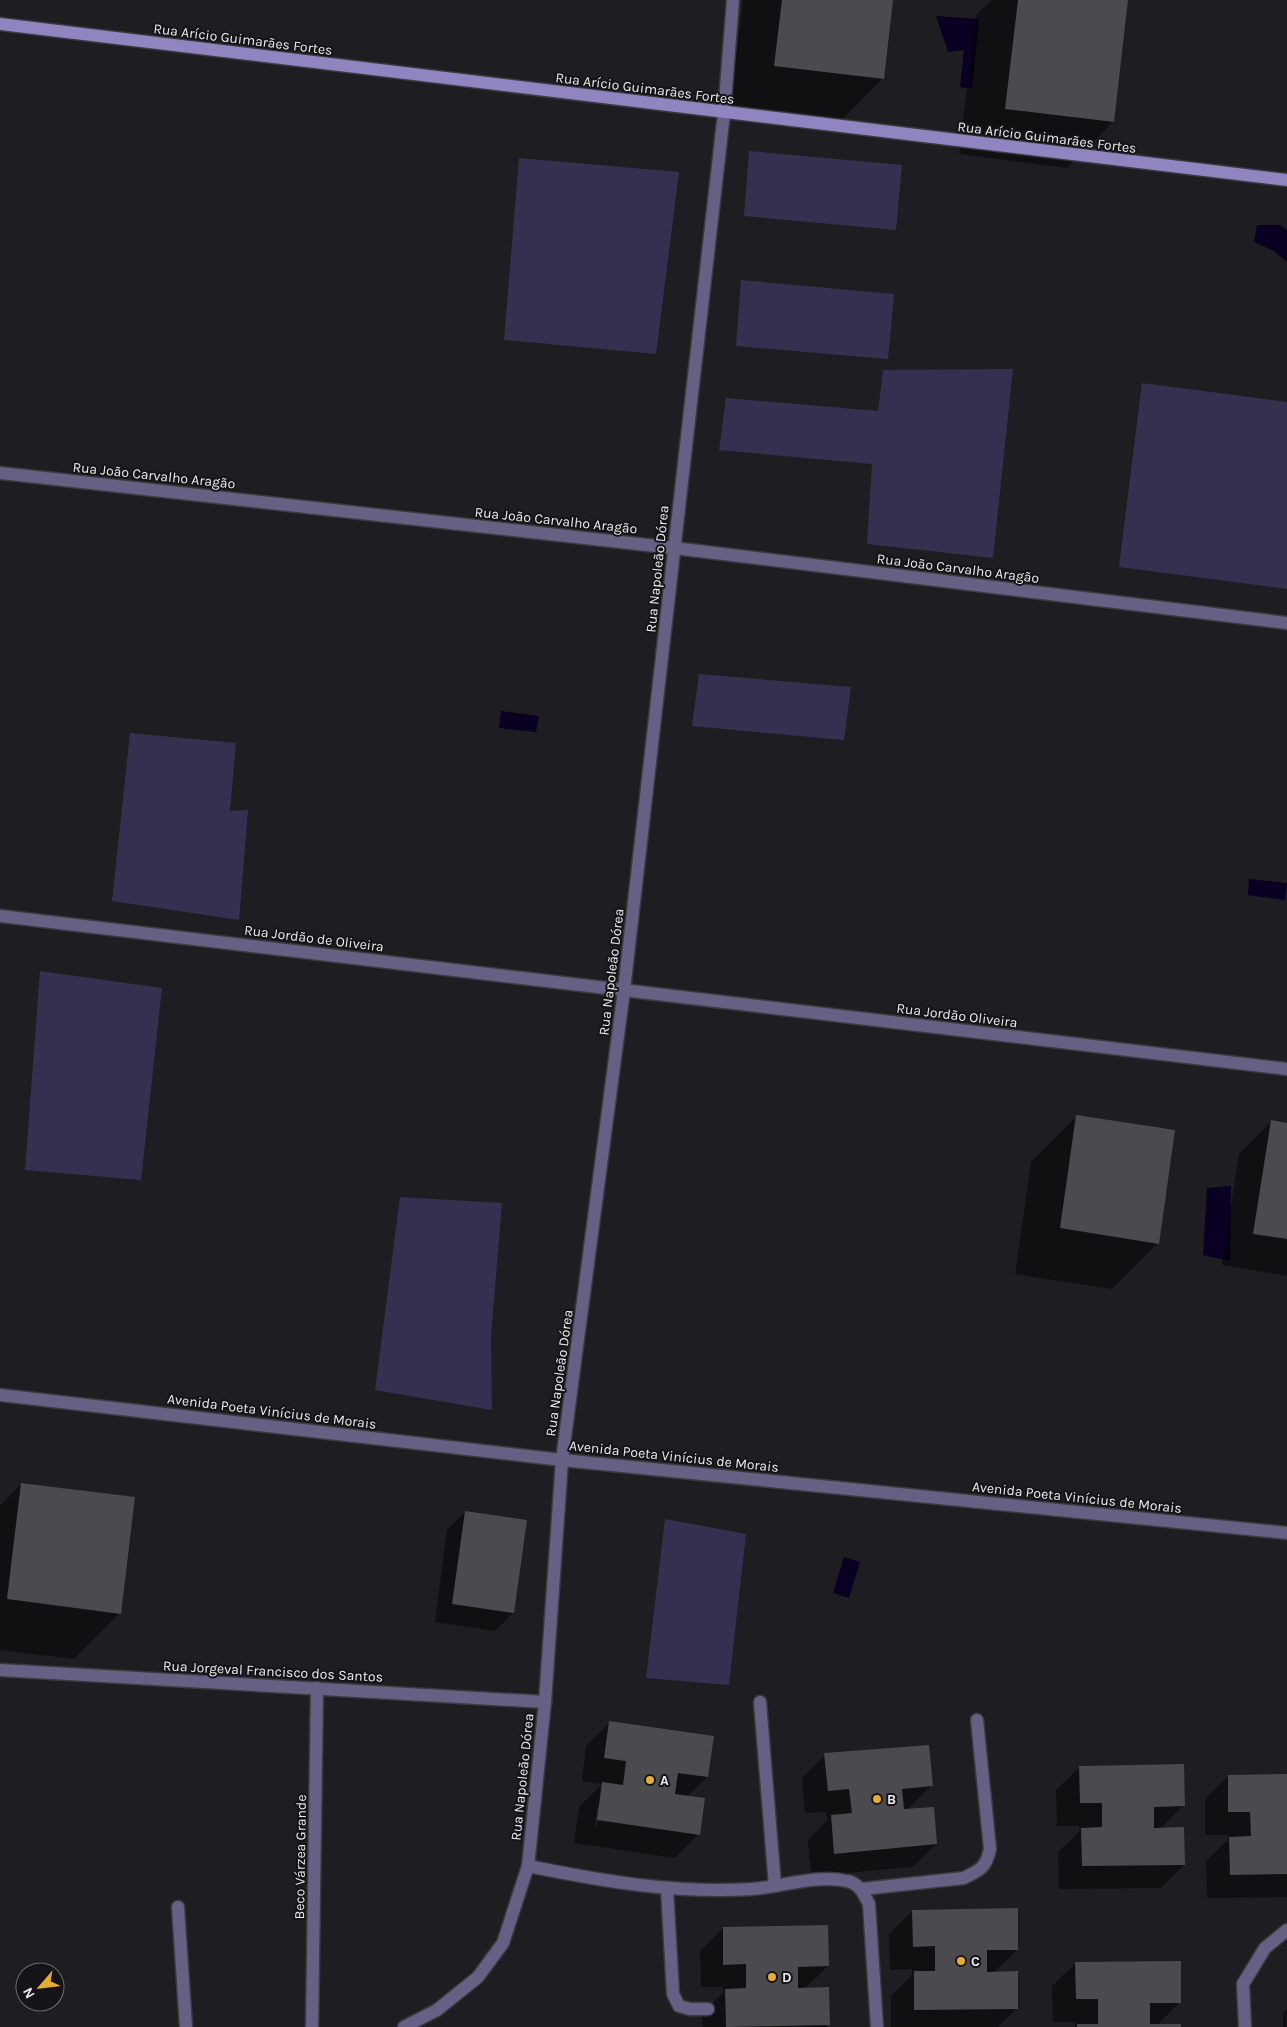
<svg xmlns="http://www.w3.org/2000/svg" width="1287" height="2027" font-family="Karla,sans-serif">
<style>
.green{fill:#363050}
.water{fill:#0a0021}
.shadow{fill:#0007;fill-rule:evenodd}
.building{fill:#4b4a4f}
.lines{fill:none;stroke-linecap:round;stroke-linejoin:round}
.lane-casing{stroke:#3b3a3e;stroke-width:15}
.street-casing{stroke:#3b3a3e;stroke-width:15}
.secondary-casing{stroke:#3b3a3e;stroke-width:15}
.lane{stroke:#666085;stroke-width:12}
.street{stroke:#666085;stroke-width:12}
.secondary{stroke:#9085c1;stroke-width:12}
.poi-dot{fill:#e5ad35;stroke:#151418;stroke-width:2}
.labels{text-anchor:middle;stroke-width:4;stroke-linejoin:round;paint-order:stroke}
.street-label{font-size:14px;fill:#ececee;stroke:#151418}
.poi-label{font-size:14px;font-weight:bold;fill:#ececee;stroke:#151418;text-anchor:start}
</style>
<rect width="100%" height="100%" fill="#1e1d21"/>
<!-- green -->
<g class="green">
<polygon points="749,151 902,165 896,230 744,216"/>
<polygon points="519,158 679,172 656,354 504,340"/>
<polygon points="741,280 894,294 888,359 736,346"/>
<polygon points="1013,369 993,558 867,544 872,464 719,450 726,398 878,411 883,370"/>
<polygon points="1142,383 1287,402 1287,589 1119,567"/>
<polygon points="699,674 851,687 844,740 692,726"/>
<polygon points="130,733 236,743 230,811 248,810 239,920 112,901"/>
<polygon points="40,971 162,988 141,1180 25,1170"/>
<polygon points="400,1197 502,1203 491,1336 492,1410 375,1390"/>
<polygon points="665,1519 746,1534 729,1685 646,1678"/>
</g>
<!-- water -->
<g class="water">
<polygon points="936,16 979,19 972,89 960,87 964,50 948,52"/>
<polygon points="1257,225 1280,225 1287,230 1287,262 1274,251 1254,242"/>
<polygon points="501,711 539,716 536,732 499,728"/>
<polygon points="1249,879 1287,883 1285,900 1248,895"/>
<polygon points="1231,1186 1230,1261 1203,1255 1207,1188"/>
<polygon points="844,1557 860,1562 849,1598 833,1593"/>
</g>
<!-- shadow -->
<g class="shadow">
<polygon points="743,0 892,0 882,79 837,125 729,111"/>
<polygon points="992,0 1127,0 1113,122 1067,168 959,154 976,15"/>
<polygon points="1077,1116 1158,1243 1112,1289 1015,1274 1031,1162"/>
<polygon points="1271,1122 1287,1124 1287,1276 1222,1265 1239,1154"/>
<polygon points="21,1484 120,1613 74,1659 0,1650 0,1506"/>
<polygon points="465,1512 526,1521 513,1613 495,1631 435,1622 447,1530"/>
<path d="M610 1722 707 1777 687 1797 699 1834 675 1858 574 1843 579 1807 602 1784 582 1781 586 1746ZM597 1808H600L597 1827 595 1826Z"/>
<polygon points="825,1755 932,1785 907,1810 936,1844 913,1867 811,1876 808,1840 827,1821 826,1812 805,1813 802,1778"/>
<polygon points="1080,1767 1184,1805 1160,1829 1184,1865 1161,1888 1059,1889 1058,1852 1079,1832 1079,1826 1057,1826 1056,1790"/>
<polygon points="1287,1775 1287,1897 1207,1898 1206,1861 1228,1840 1228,1835 1205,1835 1205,1799 1228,1776"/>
<polygon points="912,1911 1017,1950 993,1973 1017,2008 998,2027 891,2027 891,1996 912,1975 912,1969 890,1970 889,1934"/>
<polygon points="723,1928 828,1966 804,1989 828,2025 826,2027 703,2027 702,2013 723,1993 723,1987 701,1987 700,1951"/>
<polygon points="1076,1963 1180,2002 1157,2025 1180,2027 1075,2027 1075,2022 1053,2022 1052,1986"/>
<polygon points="1287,2009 1287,2027 1283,2027 1283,2013"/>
</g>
<!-- building -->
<g class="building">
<polygon points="782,0 893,0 884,79 774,66"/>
<polygon points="1018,0 1128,0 1114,122 1005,109"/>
<polygon points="1076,1115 1175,1130 1159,1244 1060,1228"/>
<polygon points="1271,1120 1287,1123 1287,1239 1253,1234"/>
<polygon points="21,1483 135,1497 121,1614 7,1599"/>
<polygon points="465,1511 527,1520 514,1613 452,1604"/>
<polygon points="609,1721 714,1736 708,1777 678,1773 675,1794 705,1798 700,1835 597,1820 602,1782 623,1785 626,1761 604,1758"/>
<polygon points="929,1745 933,1786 902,1789 904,1809 934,1807 937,1844 834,1854 831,1815 852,1813 849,1789 828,1791 824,1753"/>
<polygon points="1184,1764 1185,1806 1154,1807 1154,1828 1184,1827 1185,1865 1082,1866 1081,1828 1102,1827 1102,1803 1080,1803 1079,1766"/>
<polygon points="1287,1774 1287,1874 1230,1875 1229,1837 1251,1836 1250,1812 1228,1812 1228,1775"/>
<polygon points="1018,1908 1018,1950 987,1950 987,1972 1018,1971 1018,2009 914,2010 914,1971 935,1971 935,1946 913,1947 912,1910"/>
<polygon points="828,1925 829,1966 798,1967 798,1988 829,1987 830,2025 726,2027 725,1989 746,1988 746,1964 723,1965 723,1927"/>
<polygon points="1181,1961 1181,2003 1150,2003 1150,2024 1181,2024 1181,2027 1077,2027 1077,2024 1098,2024 1098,1999 1076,1999 1075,1962"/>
</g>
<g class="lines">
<!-- lane casing -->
<g class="lane-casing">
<g id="lane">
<polyline points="760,1702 775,1886"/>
<path d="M528 1866C602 1881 676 1894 752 1889 783 1887 815 1874 847 1881 859 1883 864 1894 869 1904L877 2027"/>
<polyline points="667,1888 673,1994 679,2006 690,2009 708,2009"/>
<path d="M862 1889 964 1878C980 1870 986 1868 990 1849L977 1720"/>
</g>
</g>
<!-- street casing -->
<g class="street-casing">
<g id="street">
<polyline points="0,473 674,548 1287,623"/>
<polyline points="0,916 1287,1069"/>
<polyline points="0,1395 562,1460 1287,1533"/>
<polyline points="0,1670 545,1702"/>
<polyline points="178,1907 186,2027"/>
<polyline points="312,2027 317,1688"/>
<polyline points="404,2027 437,2010 478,1977 503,1943 528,1866 545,1702 562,1460 624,990 724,113 733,0"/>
<polyline points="1245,2027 1243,1984 1265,1948 1287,1930"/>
</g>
</g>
<!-- secondary casing -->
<g class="secondary-casing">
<polyline id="secondary" points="0,24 1287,180"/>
</g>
<!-- lane -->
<use href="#lane" class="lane"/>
<!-- street -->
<use href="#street" class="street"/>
<!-- secondary -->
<use href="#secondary" class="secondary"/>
</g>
<!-- markers -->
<g class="poi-dot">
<circle cx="650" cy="1780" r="5"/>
<circle cx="877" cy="1799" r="5"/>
<circle cx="961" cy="1961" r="5"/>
<circle cx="772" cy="1977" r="5"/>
</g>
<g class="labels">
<!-- street labels -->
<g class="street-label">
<text transform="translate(243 39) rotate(7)" y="5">Rua Arício Guimarães Fortes</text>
<text transform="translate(645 88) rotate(7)" y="5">Rua Arício Guimarães Fortes</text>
<text transform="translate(1047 137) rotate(7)" y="5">Rua Arício Guimarães Fortes</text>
<text transform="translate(154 475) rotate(6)" y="5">Rua João Carvalho Aragão</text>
<text transform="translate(556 520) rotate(6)" y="5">Rua João Carvalho Aragão</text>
<text transform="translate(958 568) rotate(7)" y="5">Rua João Carvalho Aragão</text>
<text transform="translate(657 569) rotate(-84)" y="5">Rua Napoleão Dórea</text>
<text transform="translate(314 938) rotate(7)" y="5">Rua Jordão de Oliveira</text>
<text transform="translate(611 972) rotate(-83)" y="5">Rua Napoleão Dórea</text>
<text transform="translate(957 1015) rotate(7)" y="5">Rua Jordão Oliveira</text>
<text transform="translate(559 1373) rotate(-82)" y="5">Rua Napoleão Dórea</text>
<text transform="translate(272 1411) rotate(7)" y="5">Avenida Poeta Vinícius de Morais</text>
<text transform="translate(674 1456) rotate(6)" y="5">Avenida Poeta Vinícius de Morais</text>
<text transform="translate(1077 1497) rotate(6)" y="5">Avenida Poeta Vinícius de Morais</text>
<text transform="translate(273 1671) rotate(3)" y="5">Rua Jorgeval Francisco dos Santos</text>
<text transform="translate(522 1777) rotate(-84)" y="5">Rua Napoleão Dórea</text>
<text transform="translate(300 1857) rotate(-89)" y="5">Beco Várzea Grande</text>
</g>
<!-- poi labels -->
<g class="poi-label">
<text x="660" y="1785">A</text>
<text x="887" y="1804">B</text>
<text x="971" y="1966">C</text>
<text x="782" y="1982">D</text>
</g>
</g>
<!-- north arrow -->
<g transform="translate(40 1987) rotate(242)"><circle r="24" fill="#151418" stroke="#6b6a6e"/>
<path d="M0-4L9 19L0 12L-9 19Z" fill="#e5ad35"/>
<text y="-8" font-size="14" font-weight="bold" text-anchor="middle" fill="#ececee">N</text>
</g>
</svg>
